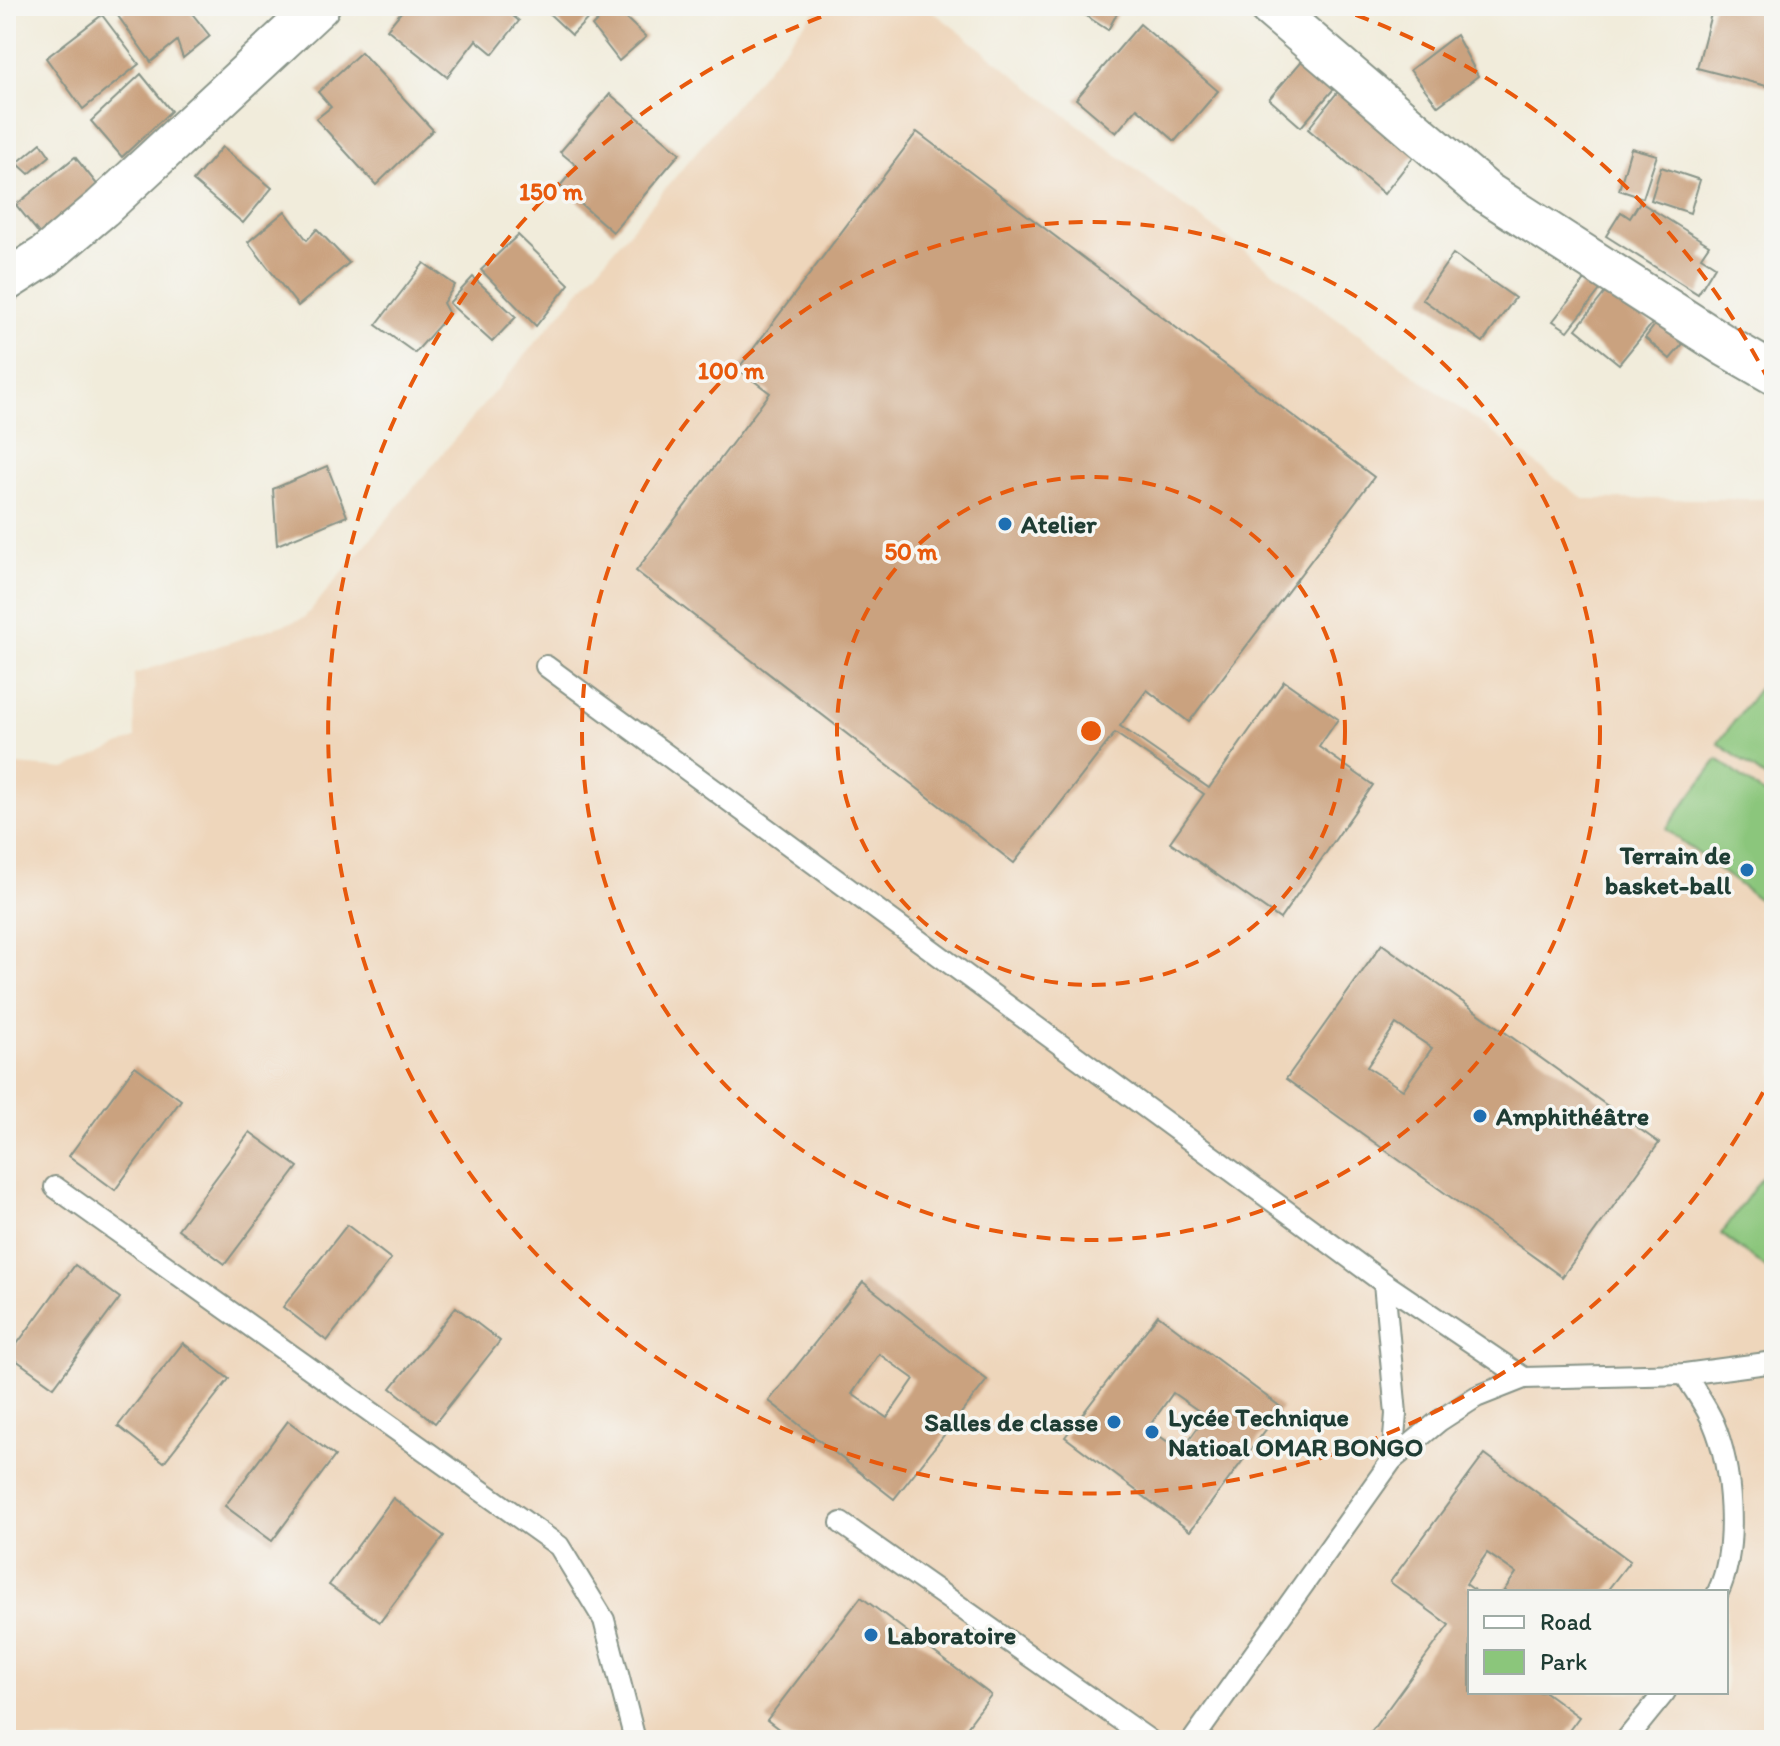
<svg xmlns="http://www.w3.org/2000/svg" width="1780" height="1746" font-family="Itim,sans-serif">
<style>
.built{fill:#eed6bb;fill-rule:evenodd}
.green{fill:#8bc67b;stroke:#558258;stroke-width:2}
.building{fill:#caa27f;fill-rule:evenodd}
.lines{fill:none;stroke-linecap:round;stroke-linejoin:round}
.service-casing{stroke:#889488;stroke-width:24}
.minor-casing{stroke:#889488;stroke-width:44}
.service{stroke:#fff;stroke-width:20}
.minor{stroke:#fff;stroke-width:40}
.ring{fill:none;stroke:#e8590c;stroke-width:4;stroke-dasharray:14 10}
.poi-dot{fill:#1f6fb2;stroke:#f6f6f2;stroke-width:3}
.labels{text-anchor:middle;stroke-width:7;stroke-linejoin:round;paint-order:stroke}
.poi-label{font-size:26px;font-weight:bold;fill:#1f3d34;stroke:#f6f6f2;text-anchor:start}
.centre{fill:#e8590c;stroke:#f6f6f2;stroke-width:4}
.ring-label{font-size:24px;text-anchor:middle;font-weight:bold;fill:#e8590c;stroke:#f6f6f2;stroke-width:7;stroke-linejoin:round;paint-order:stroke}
</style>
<rect width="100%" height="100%" fill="#f6f6f2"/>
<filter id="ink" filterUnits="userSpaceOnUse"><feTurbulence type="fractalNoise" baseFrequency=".0125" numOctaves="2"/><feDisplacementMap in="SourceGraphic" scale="16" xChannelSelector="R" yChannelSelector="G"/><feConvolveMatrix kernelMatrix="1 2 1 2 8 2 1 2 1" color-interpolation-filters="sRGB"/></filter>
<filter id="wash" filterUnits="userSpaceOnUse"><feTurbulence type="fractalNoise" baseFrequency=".006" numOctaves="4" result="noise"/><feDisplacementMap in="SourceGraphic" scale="32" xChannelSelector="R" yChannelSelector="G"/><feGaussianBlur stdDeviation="1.8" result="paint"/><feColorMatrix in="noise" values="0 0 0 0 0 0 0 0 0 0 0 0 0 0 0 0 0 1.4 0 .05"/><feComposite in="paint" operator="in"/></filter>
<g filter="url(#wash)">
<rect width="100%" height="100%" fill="#f1ecdb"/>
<!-- built -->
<path class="built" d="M819 6H926L1166 193 1584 499H1774V1740H6V764L65 769 135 738 134 674 304 618ZM1470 1592H1726V1692H1470Z"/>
<!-- green -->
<g class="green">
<polygon points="1774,668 1774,784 1718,743"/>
<polygon points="1718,759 1774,802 1774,911 1666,829"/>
<polygon points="1766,1172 1774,1178 1774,1274 1721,1234"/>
</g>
<g id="blocks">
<!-- building -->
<g class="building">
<polygon points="130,6 186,6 210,36 183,58 177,41 151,62 118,16"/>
<polygon points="406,6 501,6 519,21 493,54 476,40 447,77 387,29"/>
<polygon points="541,6 600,6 572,35"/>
<polygon points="613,6 646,37 619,61 592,26"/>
<polygon points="1071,6 1121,6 1108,30"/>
<polygon points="1713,6 1733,6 1774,16 1774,88 1697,68"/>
<polygon points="102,15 139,64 83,109 46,58"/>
<polygon points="1140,24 1218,91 1175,141 1137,108 1116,133 1076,99"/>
<polygon points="1456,35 1478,76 1438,106 1410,70"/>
<polygon points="361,52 433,130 376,185 316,119 331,107 318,92"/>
<polygon points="1306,56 1338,84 1301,127 1269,99"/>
<polygon points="141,74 171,111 122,157 91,121"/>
<polygon points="1344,84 1421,147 1384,194 1308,129"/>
<polygon points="610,94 680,153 613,232 560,186 577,166 560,152"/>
<polygon points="917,132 1374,477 1189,722 1147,690 1120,726 1209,788 1284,681 1338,719 1319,747 1373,785 1280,919 1170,842 1204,794 1115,733 1014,863 636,571 770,393 738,369"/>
<polygon points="41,143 50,156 29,174 17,163"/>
<polygon points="222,147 272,188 243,223 193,181"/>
<polygon points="1631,148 1657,155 1643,198 1619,190"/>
<polygon points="75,157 100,188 41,236 16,205"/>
<polygon points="1661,167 1700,180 1690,213 1651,200"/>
<polygon points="1640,202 1709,245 1701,257 1715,266 1698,294 1606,236 1621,212 1630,218"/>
<polygon points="285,211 307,240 317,229 349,263 298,306 248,242"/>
<polygon points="518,235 569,284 536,326 481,270"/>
<polygon points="1453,254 1515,298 1483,342 1422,299"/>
<polygon points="424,263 455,285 443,303 449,314 415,353 376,325"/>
<polygon points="1593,270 1607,281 1568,331 1553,321"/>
<polygon points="473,277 516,317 492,342 449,303"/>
<polygon points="1608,289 1652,324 1619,364 1576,329"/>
<polygon points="1661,317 1688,338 1670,359 1645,338"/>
<polygon points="327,466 347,516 277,545 273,489"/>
<path d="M1382 944 1659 1143 1562 1277 1286 1079ZM1396 1024 1432 1048 1403 1090 1367 1067Z"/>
<polygon points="135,1066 181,1100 115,1190 69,1156"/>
<polygon points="250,1132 298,1167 225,1264 178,1229"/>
<polygon points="347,1225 391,1259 327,1341 283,1307"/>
<polygon points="75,1265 120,1298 54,1387 9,1355"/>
<path d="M863 1282 987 1380 894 1499 769 1401ZM879 1354 914 1379 887 1418 852 1394Z"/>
<polygon points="456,1307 500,1341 435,1423 391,1388"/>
<path d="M1158 1315 1282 1408 1190 1531 1065 1437ZM1173 1393 1206 1416 1181 1451 1148 1428Z"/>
<polygon points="183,1343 229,1379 164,1462 118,1426"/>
<polygon points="288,1421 335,1456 272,1541 225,1506"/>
<polygon points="1485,1454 1630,1561 1606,1592 1503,1592 1516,1573 1487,1553 1466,1584 1477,1592 1470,1592 1470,1692 1545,1692 1579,1717 1562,1740 1365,1740 1449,1625 1390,1582"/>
<polygon points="393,1498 444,1536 380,1622 329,1585"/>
<polygon points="861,1597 991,1695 957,1740 793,1740 767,1720"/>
</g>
</g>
</g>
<g filter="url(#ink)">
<use href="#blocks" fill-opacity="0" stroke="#889488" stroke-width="2"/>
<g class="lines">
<!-- service casing -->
<g class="service-casing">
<g id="service">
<polyline points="546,666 1384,1283 1524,1378 1685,1374 1774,1362"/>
<polyline points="55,1187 559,1546 604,1620 635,1740"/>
<polyline points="1384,1283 1396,1414 1392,1460"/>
<path d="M1685 1374C1694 1390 1706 1406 1713 1422 1732 1466 1739 1548 1718 1592"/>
<polyline points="841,1523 1149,1740"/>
<polyline points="1193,1740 1392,1460 1439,1421 1476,1397 1524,1378"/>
<polyline points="1626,1740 1665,1692"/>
</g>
</g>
<!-- minor casing -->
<g class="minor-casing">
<g id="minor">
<polyline points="1269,6 1486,192 1727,347 1774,374"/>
<polyline points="6,281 45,256 102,208 319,6"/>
</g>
</g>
<!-- service -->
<use href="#service" class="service"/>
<!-- minor -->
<use href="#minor" class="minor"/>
</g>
</g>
<!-- distance rings -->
<g class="ring">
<circle cx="1091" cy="731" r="254"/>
<circle cx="1091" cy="731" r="509"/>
<path d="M1774 1071A763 763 0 1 1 849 7M1333 7A763 763 0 0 1 1774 391"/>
</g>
<!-- markers -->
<g class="poi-dot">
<circle cx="1005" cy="524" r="8"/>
<circle cx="1747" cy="870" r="8"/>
<circle cx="1480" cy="1116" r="8"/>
<circle cx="1114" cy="1422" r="8"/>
<circle cx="1152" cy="1432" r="8"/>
<circle cx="871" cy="1635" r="8"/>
</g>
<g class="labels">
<!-- poi labels -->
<g class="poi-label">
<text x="1021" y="533">Atelier</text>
<text x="1731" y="864" text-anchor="end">Terrain de<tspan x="1731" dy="30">basket-ball</tspan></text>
<text x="1496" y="1125">Amphithéâtre</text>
<text x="1168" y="1426">Lycée Technique<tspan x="1168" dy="30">Natioal OMAR BONGO</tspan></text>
<text x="1098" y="1431" text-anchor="end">Salles de classe</text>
<text x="887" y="1644">Laboratoire</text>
</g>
</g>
<circle cx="1091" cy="731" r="12" class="centre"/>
<g class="ring-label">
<text x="551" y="200">150 m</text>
<text x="731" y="379">100 m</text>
<text x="911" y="560">50 m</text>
</g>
<!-- margin -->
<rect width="1780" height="1746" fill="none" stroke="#f6f6f2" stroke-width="32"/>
<!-- legend -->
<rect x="1468" y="1590" width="260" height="104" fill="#f6f6f2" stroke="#a0aca6" stroke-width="2"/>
<rect x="1484" y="1616" width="40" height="12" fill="#ffffff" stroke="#a0aca6" stroke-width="2"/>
<text x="1540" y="1630" font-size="24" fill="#1f3d34">Road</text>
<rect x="1484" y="1650" width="40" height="24" fill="#8bc67b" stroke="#a0aca6" stroke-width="2"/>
<text x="1540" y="1670" font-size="24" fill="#1f3d34">Park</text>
</svg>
